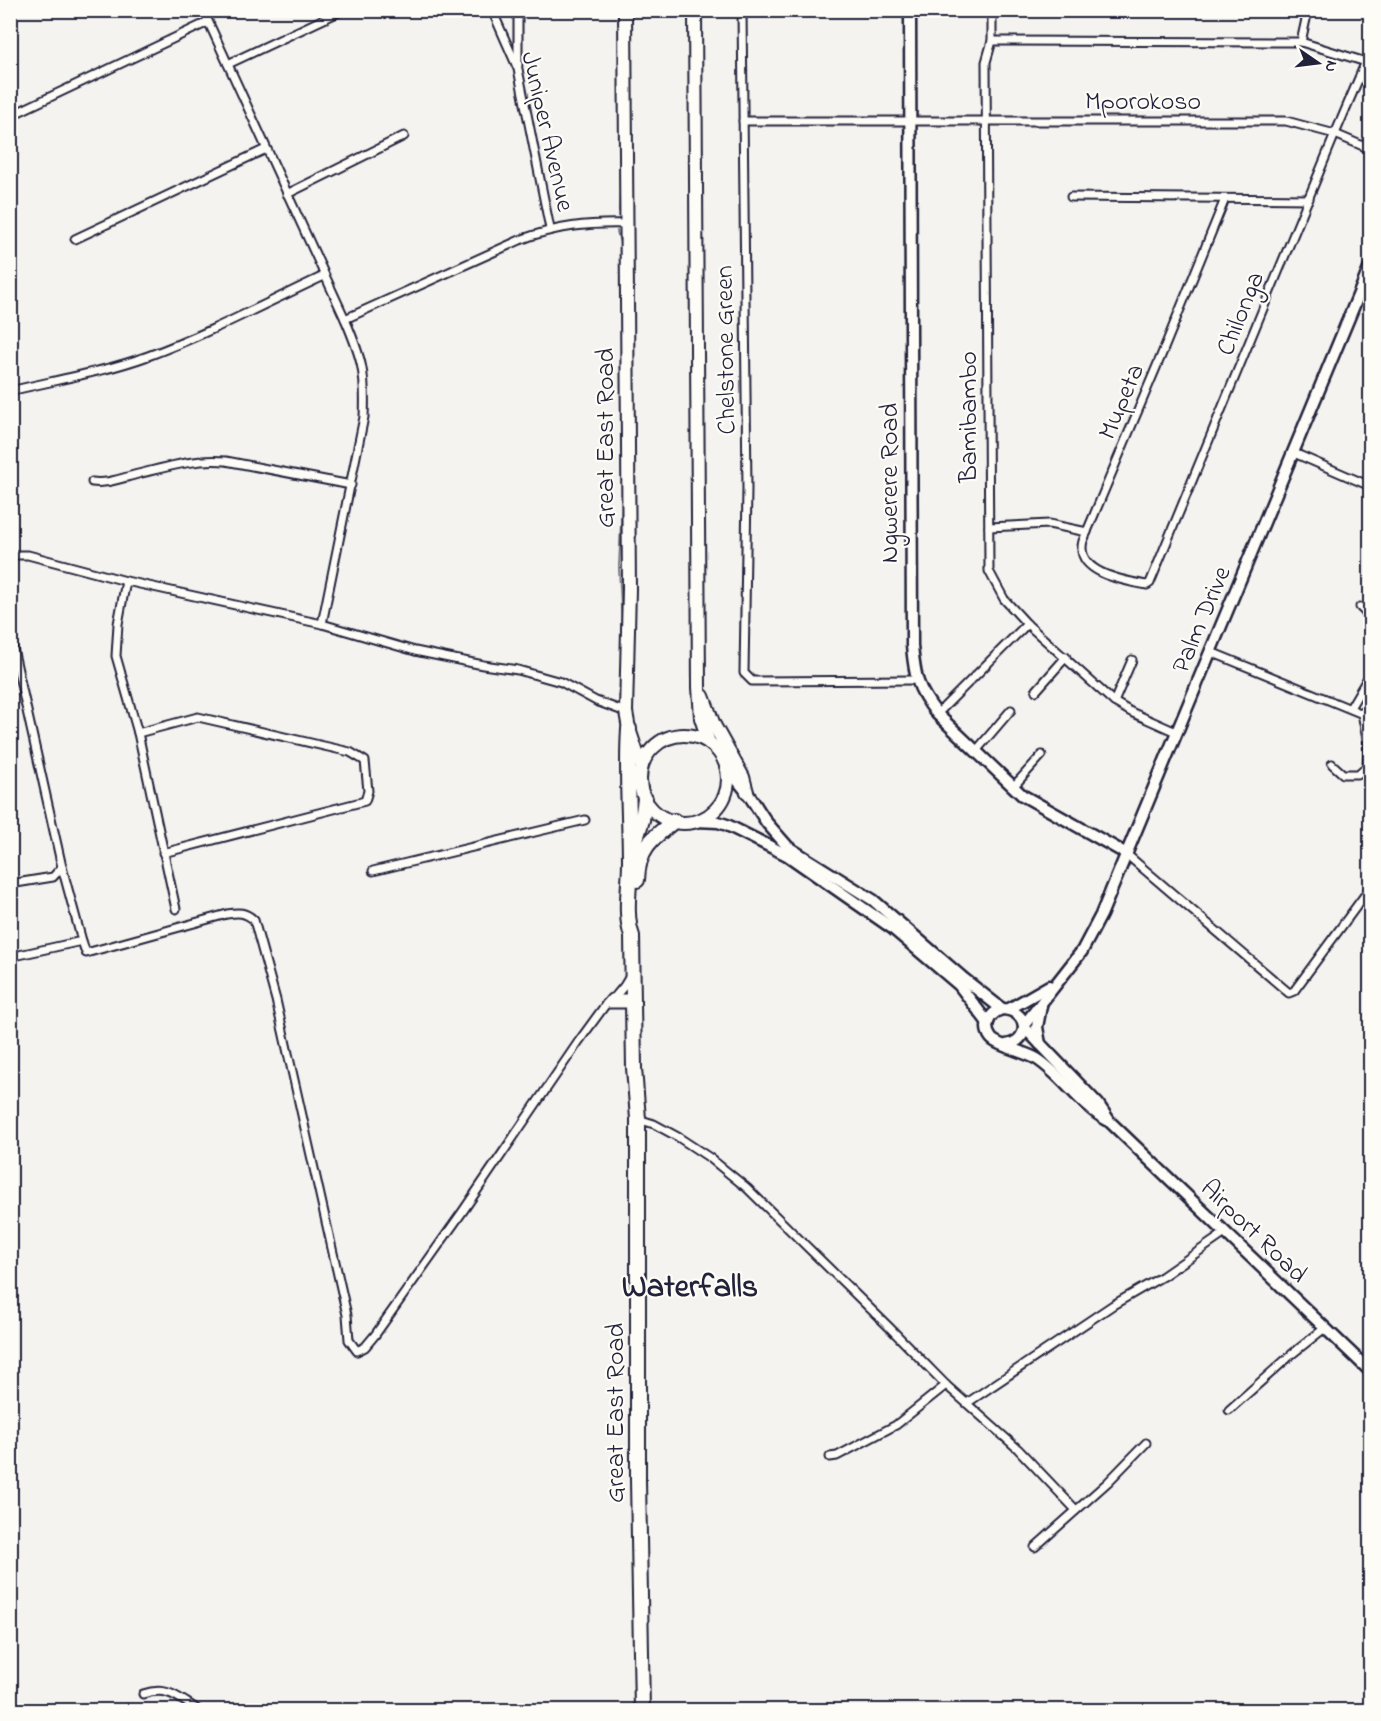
<svg xmlns="http://www.w3.org/2000/svg" width="1381" height="1721" font-family="'Indie Flower',sans-serif">
<style>
.lines{fill:none;stroke-linecap:round;stroke-linejoin:round}
.stream{stroke:#757582;stroke-width:2}
.street-casing{stroke:#22223b;stroke-width:11}
.secondary-casing{stroke:#22223b;stroke-width:15}
.primary-casing{stroke:#22223b;stroke-width:16}
.highway-casing{stroke:#22223b;stroke-width:18}
.street{stroke:#fdfcf7;stroke-width:7}
.secondary{stroke:#fdfcf7;stroke-width:10}
.primary{stroke:#fdfcf7;stroke-width:12}
.highway{stroke:#fdfcf7;stroke-width:14}
.labels{text-anchor:middle;stroke-width:4.5;stroke-linejoin:round;paint-order:stroke}
.street-label{font-size:26px;fill:#22223b;stroke:#fdfcf7}
.district-label{font-size:32px;font-weight:bold;fill:#22223b;stroke:#fdfcf7}
</style>
<rect width="100%" height="100%" fill="#f4f3ef"/>
<filter id="ink" filterUnits="userSpaceOnUse"><feTurbulence type="fractalNoise" baseFrequency=".0167" numOctaves="2"/><feDisplacementMap in="SourceGraphic" scale="12" xChannelSelector="R" yChannelSelector="G"/><feConvolveMatrix kernelMatrix="1 2 1 2 8 2 1 2 1" color-interpolation-filters="sRGB"/></filter>
<g filter="url(#ink)">
<g class="lines">
<!-- stream -->
<g class="stream">
<polyline points="619,211 620,190"/>
<polyline points="617,231 621,247"/>
<polyline points="622,409 622,503 619,567 622,625"/>
</g>
<!-- street casing -->
<g class="street-casing">
<g id="street">
<path d="M203 10 345 319C362 359 366 373 364 417L322 624"/>
<polyline points="492,10 518,69 550,229"/>
<polyline points="742,10 747,489 744,673 752,681 916,680"/>
<polyline points="992,10 992,41 986,62 989,571 1004,599 1027,624 1114,702 1131,712 1176,732"/>
<polyline points="992,41 1301,42 1366,62"/>
<polyline points="1301,42 1308,10"/>
<polyline points="228,64 343,10"/>
<polyline points="518,65 518,10"/>
<polyline points="12,115 208,22"/>
<polyline points="743,121 1286,121 1335,134 1370,149"/>
<polyline points="287,194 404,136"/>
<polyline points="1071,197 1309,199"/>
<path d="M1225 199 1161 356 1083 541C1074 573 1125 581 1147 585L1150 583 1335 134 1370 52"/>
<polyline points="75,239 266,149"/>
<path d="M345 319 520 240C556 226 588 223 627 224"/>
<path d="M10 391C56 380 104 372 148 356 208 334 266 303 324 276"/>
<polyline points="1294,453 1370,486"/>
<path d="M92 482C108 484 122 478 138 474 167 467 196 458 226 461L351 485"/>
<polyline points="989,527 1049,524 1087,532"/>
<polyline points="10,555 28,555 126,581 322,624 415,651 483,665 518,670 561,682 596,701 626,712"/>
<polyline points="126,581 118,624 116,656 138,733 176,909"/>
<polyline points="1360,607 1370,617"/>
<polyline points="10,635 62,867 82,941 10,957"/>
<polyline points="1211,652 1370,717"/>
<polyline points="1036,691 1066,657"/>
<polyline points="1114,702 1132,660"/>
<polyline points="1350,708 1370,674"/>
<polyline points="937,714 1027,624"/>
<polyline points="138,733 198,717 350,752 365,761 368,791 365,801 163,853"/>
<polyline points="976,751 1011,710"/>
<polyline points="1332,764 1343,774 1358,774 1367,766 1368,745 1362,713"/>
<polyline points="1013,787 1042,755"/>
<polyline points="1125,853 1289,993 1294,991 1370,888"/>
<polyline points="373,871 585,820"/>
<polyline points="10,884 53,877 62,867"/>
<path d="M82 941 86 953 227 914C239 912 245 912 254 920L276 1000 347 1315 349 1340 357 1351 365 1347 375 1335 463 1211 579 1041 606 1004 611 998H633"/>
<polyline points="614,998 624,986 630,976"/>
<polyline points="606,1004 633,1004"/>
<polyline points="638,1119 654,1124 678,1137 710,1158 747,1188 889,1327 946,1385 1018,1449 1076,1510"/>
<polyline points="967,1403 1113,1305 1163,1276 1225,1233"/>
<polyline points="1229,1410 1292,1354 1326,1327"/>
<polyline points="830,1457 837,1456 896,1425 946,1385"/>
<polyline points="1035,1547 1108,1482 1146,1443"/>
<path d="M143 1694C168 1686 177 1697 198 1710"/>
</g>
</g>
<!-- secondary casing -->
<g class="secondary-casing">
<g id="secondary">
<path d="M910 10 912 646C915 678 917 688 937 714L1022 795 1125 853"/>
<polyline points="726,766 747,792 767,823 788,847 873,900 964,979 1002,1009"/>
<polyline points="696,821 718,822 727,825 787,855 892,928 959,985 988,1023"/>
<polyline points="1009,1009 1049,986"/>
<polyline points="1024,1025 1082,951 1101,915 1370,267"/>
<polyline points="1024,1027 1098,1104 1110,1122 1370,1371"/>
<polyline points="1040,1044 1037,1027 1041,1006"/>
<path d="M1006 1045C1032 1041 1029 1010 1002 1009 990 1013 982 1026 991 1038 997 1046 1026 1052 1037 1059 1063 1076 1080 1105 1107 1120"/>
</g>
</g>
<!-- primary casing -->
<g class="primary-casing">
<g id="primary">
<polyline points="625,10 629,589 626,712 629,729 641,765"/>
<polyline points="695,10 699,687 701,718 709,743"/>
<polyline points="703,696 714,725 743,777 747,792"/>
<circle cx="684" cy="779" r="44"/>
</g>
</g>
<!-- highway casing -->
<g class="highway-casing">
<g id="highway">
<path d="M629 729C626 773 630 818 630 862 630 885 624 914 632 936L634 1068 638 1119V1480L642 1710"/>
<polyline points="634,845 642,820 645,799"/>
<path d="M637 880C638 849 651 839 674 821"/>
</g>
</g>
<!-- street -->
<use href="#street" class="street"/>
<!-- secondary -->
<use href="#secondary" class="secondary"/>
<!-- primary -->
<use href="#primary" class="primary"/>
<!-- highway -->
<use href="#highway" class="highway"/>
</g>
</g>
<g class="labels">
<!-- street labels -->
<g class="street-label">
<text x="1143" y="109">Mporokoso</text>
<text transform="translate(549 131) rotate(77)" y="9">Juniper Avenue</text>
<text transform="translate(1239 313) rotate(-68)" y="9">Chilonga</text>
<text transform="translate(724 350) rotate(-91)" y="9">Chelstone Green</text>
<text transform="translate(1120 401) rotate(-67)" y="9">Mupeta</text>
<text transform="translate(967 417) rotate(-90)" y="9">Bamibambo</text>
<text transform="translate(604 438) rotate(-90)" y="9">Great East Road</text>
<text transform="translate(888 483) rotate(-90)" y="9">Ngwerere Road</text>
<text transform="translate(1200 619) rotate(-67)" y="9">Palm Drive</text>
<text transform="translate(1255 1230) rotate(44)" y="9">Airport Road</text>
<text transform="translate(614 1413) rotate(-90)" y="9">Great East Road</text>
</g>
<!-- district labels -->
<g class="district-label">
<text x="690" y="1296">Waterfalls</text>
</g>
</g>
<!-- margin -->
<rect width="1381" height="1721" fill="none" stroke="#fdfcf7" stroke-width="36"/>
<rect x="18" y="18" width="1345" height="1685" fill="none" stroke="#22223b" stroke-width="2" filter="url(#ink)"/>
<!-- north arrow -->
<g transform="translate(1318 63) rotate(104)" stroke="#fdfcf7" stroke-width="4.5" paint-order="stroke">
<path d="M0-4.5L10 22L0 15L-10 22Z" fill="#22223b"/>
<text y="-9" font-size="16" font-weight="bold" text-anchor="middle" fill="#22223b">N</text>
</g>
</svg>
